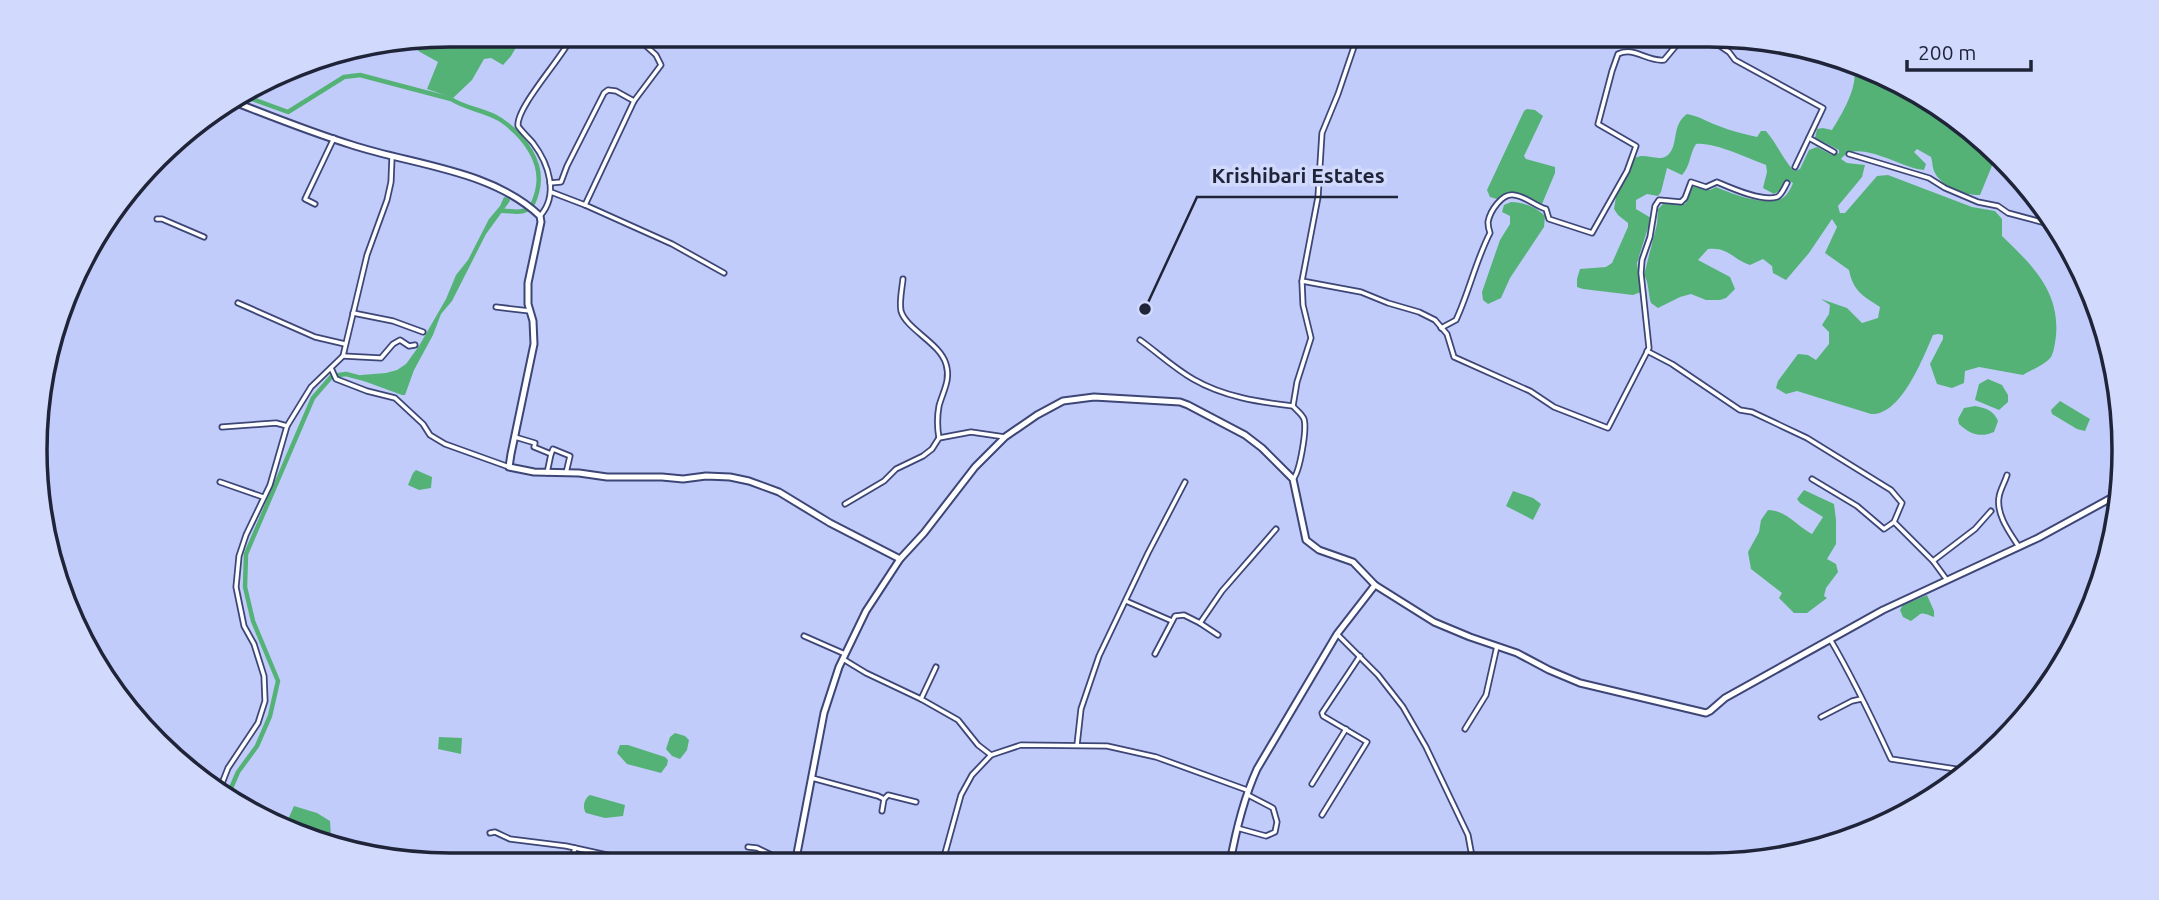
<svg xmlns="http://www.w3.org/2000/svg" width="2159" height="900" font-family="Ubuntu,sans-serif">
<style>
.water{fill:#55b277}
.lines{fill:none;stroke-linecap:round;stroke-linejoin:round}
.canal{stroke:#55b277;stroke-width:4.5}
.minor-casing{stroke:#3d4676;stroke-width:7}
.tertiary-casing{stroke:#3d4676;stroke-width:9}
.secondary-casing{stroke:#3d4676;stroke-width:9}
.minor{stroke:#fff;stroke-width:3.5}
.tertiary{stroke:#fff;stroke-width:5}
.secondary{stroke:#fff;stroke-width:5}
.rim{fill:none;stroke:#1f2439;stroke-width:3.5}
.leader{fill:none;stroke:#1f2439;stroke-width:2.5}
.callout-dot{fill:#1f2439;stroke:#d1dafd;stroke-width:2.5}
.callout-label{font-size:21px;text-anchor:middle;font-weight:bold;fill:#1f2439;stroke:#d1dafd;stroke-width:7;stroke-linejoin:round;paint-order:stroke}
</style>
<rect width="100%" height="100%" fill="#c1ccfa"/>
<!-- water -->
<g class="water">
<polygon points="450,35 545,35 533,39 521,39 511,56 503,65 491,58 484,59 472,80 453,98 427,89 438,62 420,52 408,42"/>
<path d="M1850 62 1977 135 1984 140 1996 156 1980 195C1964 195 1943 188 1935 173 1932 168 1933 163 1931 157L1917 149 1914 152 1926 164 1924 170C1902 169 1857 137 1841 159L1847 163 1865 165 1862 177 1838 206 1840 213H1845L1877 176 1888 175 1972 207 1995 211 2002 219V236C2032 265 2060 291 2056 336 2055 343 2054 352 2051 357 2045 365 2031 370 2023 375L1979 367 1965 371 1964 383 1952 388 1937 384 1930 364 1943 339V335L1938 334 1933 335C1923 358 1901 416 1871 414L1797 391 1786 394 1776 388 1778 381 1798 354 1808 355 1816 360 1829 344V332L1822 325 1829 314 1830 305 1821 299 1847 308 1862 323 1878 318 1880 307C1863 296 1853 291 1849 270L1825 253 1837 227 1832 219 1809 253 1786 280 1773 273 1772 266 1763 259 1750 265C1732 259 1729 247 1708 249L1698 260 1730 277 1735 289 1726 298 1720 300H1706L1691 294 1680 297 1658 308 1651 303C1648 294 1649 282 1644 275L1657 224 1658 209 1665 202 1685 204 1692 186 1710 190 1716 187C1732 194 1769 208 1784 197 1788 194 1791 188 1793 183L1787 180 1779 191 1774 194 1763 188 1767 172 1766 165C1746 158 1715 142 1696 144 1689 155 1691 165 1682 175L1667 168 1661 192 1658 196 1647 194 1636 200V209L1651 218 1637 263 1641 292 1633 295 1583 289 1577 287V279L1580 269 1606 267 1612 263 1628 227V223L1618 215 1614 209 1616 197 1635 158C1646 152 1658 163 1668 155 1679 145 1671 125 1687 114 1699 116 1707 122 1719 126 1731 131 1744 134 1757 137L1761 131H1766C1777 144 1783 159 1794 171L1800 169 1809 150 1817 147 1832 155 1839 153V150L1815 138 1817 129 1823 128 1832 130C1842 114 1864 78 1850 62Z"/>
<path d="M1527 109 1535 110 1543 116 1524 156 1526 159 1555 167V173L1542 204C1522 199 1519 185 1497 199L1490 197 1487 190 1524 111Z"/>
<polygon points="504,197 509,198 510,201 486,234 452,301 441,314 433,335 414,370 405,395 402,395 361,380 359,377 361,375 386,373 397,370 406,364 419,346 446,299 456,275 468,260 489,219 500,206"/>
<path d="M1511 202C1525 203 1535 206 1545 216L1544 227 1510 278 1501 298 1488 304 1483 300 1482 292 1500 240 1510 224V216L1502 212 1504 205Z"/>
<polygon points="1988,379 2002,385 2008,395 2008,402 1999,410 1975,400 1979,384"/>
<polygon points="2060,401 2090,419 2085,431 2077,429 2052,414 2051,410"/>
<path d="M1975 406C1986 408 1993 410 1998 421L1994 432C1979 438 1970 434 1959 424L1958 419 1964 408Z"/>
<polygon points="416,470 432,477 431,488 419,490 408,485 413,473"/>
<path d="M1804 490 1834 504 1836 520V544L1827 559 1836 564 1838 572 1826 588 1824 596 1827 598 1807 613H1794L1779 598 1782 593 1751 569 1748 552 1759 532 1761 520 1768 510C1786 510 1798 527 1812 534L1823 517 1800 503 1797 499Z"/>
<polygon points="1513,491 1533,498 1541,504 1533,520 1506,506"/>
<path d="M1927 595 1934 611V617C1918 611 1923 613 1911 621L1903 617 1900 610 1903 605Z"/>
<polygon points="675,733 685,736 689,740 687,750 680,759 672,756 666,749 670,737"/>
<polygon points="439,737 462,738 461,754 438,749"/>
<polygon points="620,745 628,745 665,757 668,760 667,765 661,773 627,764 617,753"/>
<path d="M590 795 625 805 623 816 605 818 586 813C582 808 584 798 590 795Z"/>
<polygon points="294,806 317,813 330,821 331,837 305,837 285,826"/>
</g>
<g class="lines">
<!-- canal -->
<g class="canal">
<path d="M247 97 288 112 344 77 360 75 451 99C466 109 486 110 501 120 524 136 545 163 537 192 535 199 533 207 526 210 519 214 508 210 500 211"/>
<polyline points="228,795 238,772 257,746 270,716 278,681 253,621 245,587 246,554 313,398 332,376 346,374 365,379"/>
</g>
<!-- minor casing -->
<g class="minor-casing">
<g id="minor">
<path d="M1358 35 1338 94 1322 133 1318 197 1302 281 1361 292 1388 303 1419 312 1435 320 1447 334 1454 357 1530 391 1554 407 1608 428 1649 348 1641 273 1642 260 1650 237 1655 206 1659 200 1681 202 1685 198 1691 182 1706 187 1717 182C1731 188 1762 202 1777 197 1782 195 1784 188 1787 183"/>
<polyline points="1704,35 1729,52 1735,60 1823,108 1795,167"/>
<polyline points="1809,138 1834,152"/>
<polyline points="1849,154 1929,178 1945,188 1978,202 1998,206 2008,213 2049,224"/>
<polyline points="550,183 561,182 567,166 604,93 608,90 616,91 634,101"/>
<polyline points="551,192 585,205 672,244 724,273"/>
<polyline points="315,204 305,199 334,138"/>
<polyline points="585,205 634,101 661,65 656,55 634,35"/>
<path d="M540 216C559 195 549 164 533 143 528 137 522 132 518 126 516 107 563 57 573 35"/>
<polyline points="157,219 162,219 204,237"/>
<path d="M903 279C902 289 899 302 901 311 906 329 940 343 946 364 951 380 943 391 939 406 937 417 937 427 939 438"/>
<polyline points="238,303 315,337 345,344"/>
<polyline points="496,307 530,311"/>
<polyline points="353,313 393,321 423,332"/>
<path d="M1441 328 1456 320C1469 292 1476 260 1490 233 1489 230 1488 225 1488 222 1490 211 1502 193 1514 195 1525 196 1535 206 1546 209L1549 219 1592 233 1627 171 1636 146 1598 124 1612 71 1618 54C1634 46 1647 62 1664 60L1685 35"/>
<path d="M1140 340C1158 353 1174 368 1193 379 1224 397 1259 402 1293 406"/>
<polyline points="1647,351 1672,364 1740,410 1752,412 1807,438 1891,490 1902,503 1894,522 1884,529 1857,506 1812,479"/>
<polyline points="343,356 381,358 393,344 400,340 409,346 415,345"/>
<polyline points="331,368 336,379 367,391 395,398 423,424 430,435 445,444 509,467"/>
<polyline points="222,427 276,423 287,426"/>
<polyline points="515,437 535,443 534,447 551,454 547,473"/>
<polyline points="551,454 553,449 570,456 566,473"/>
<path d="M2007 475C2005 482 2000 490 1999 497 1996 515 2010 533 2019 547"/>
<path d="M1293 479C1300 472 1307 429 1304 419 1302 414 1296 410 1293 406L1297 382 1311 338 1303 305 1302 282"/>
<polyline points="220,482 263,497"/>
<polyline points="845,504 884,481 896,469 923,456 932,449 939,438 971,432 1005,437"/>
<polyline points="1894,522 1933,561 1947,580"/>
<polyline points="1933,561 1975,529 1991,511"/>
<polyline points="1126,601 1172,621"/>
<polyline points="1200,623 1218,635"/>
<polyline points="1337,634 1378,675 1403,707 1426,747 1468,835 1473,862"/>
<polyline points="804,636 845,654"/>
<path d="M1830 639C1853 678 1872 718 1891 759L1969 771"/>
<polyline points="1155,654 1175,616 1184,615 1200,623 1222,591 1276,529"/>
<polyline points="843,659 866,673 921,699 936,667"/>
<polyline points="921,699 958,720 978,745 991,755 1021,745 1107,746 1156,757 1247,790"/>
<polyline points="1821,717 1852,701 1861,699"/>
<polyline points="1465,729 1486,695 1497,646"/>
<polyline points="1077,745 1081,709 1099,656 1148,553 1185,482"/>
<polyline points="812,778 878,796 884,799 882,811"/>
<polyline points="1312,784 1346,729"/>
<polyline points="219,791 228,768 258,723 265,701 264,676 254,644 244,626 236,587 239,556 246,535 270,485 287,426 311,387 343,356 367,255 387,200 391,182 392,157"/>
<polyline points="884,799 888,795 916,802"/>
<polyline points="1322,815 1367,742 1323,716 1322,713 1360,656"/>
<polyline points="1237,828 1266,836 1275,832 1277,822 1273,808 1248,795"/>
<polyline points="490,833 495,832 510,839 566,846 648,864"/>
<polyline points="748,847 757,848 790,864"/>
<polyline points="942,864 961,795 972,775 991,755"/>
<polyline points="570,865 575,848"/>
</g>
</g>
<!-- tertiary casing -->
<g class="tertiary-casing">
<g id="tertiary">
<polyline points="1375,585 1434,622 1470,637 1517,653 1549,670 1580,683 1706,713 1710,711 1725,698 1883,610 2038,538 2113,497"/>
<polyline points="795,864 824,713 839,667 866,611 900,559"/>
</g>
</g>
<!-- secondary casing -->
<g class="secondary-casing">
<path id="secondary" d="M237 103C275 118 313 133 352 145 413 165 492 170 540 216L541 222 528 283V304L533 321 534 344 511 454 509 467 534 472 579 473 607 477H662L683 479 706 476 730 477 749 481 779 492 830 523 900 559 924 533 975 467 1005 437 1037 415 1063 401 1094 397 1180 402 1188 405 1245 435 1262 448 1293 479 1306 540 1319 550 1353 562 1375 585 1337 634 1257 769C1243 800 1236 830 1230 863"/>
</g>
<!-- minor -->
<use href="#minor" class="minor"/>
<!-- tertiary -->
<use href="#tertiary" class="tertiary"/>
<!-- secondary -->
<use href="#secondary" class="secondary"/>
</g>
<!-- crop -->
<path d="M0 0H2159V900H0ZM450 47H1709A403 403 0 0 1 2112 450V450A403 403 0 0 1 1709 853H450A403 403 0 0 1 47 450V450A403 403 0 0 1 450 47Z" fill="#d1dafd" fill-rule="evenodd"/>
<path class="rim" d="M450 47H1709A403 403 0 0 1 2112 450V450A403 403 0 0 1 1709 853H450A403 403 0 0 1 47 450V450A403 403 0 0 1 450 47Z"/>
<!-- callouts -->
<path class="leader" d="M1145 309L1197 197H1398"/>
<circle class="callout-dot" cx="1145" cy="309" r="7"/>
<g class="callout-label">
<text x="1298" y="183">Krishibari Estates</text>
</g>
<!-- scale -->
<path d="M1907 60v10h124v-10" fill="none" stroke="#1f2439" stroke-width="3.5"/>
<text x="1918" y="60" font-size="21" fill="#1f2439" stroke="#d1dafd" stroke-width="5" paint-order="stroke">200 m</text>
</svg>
